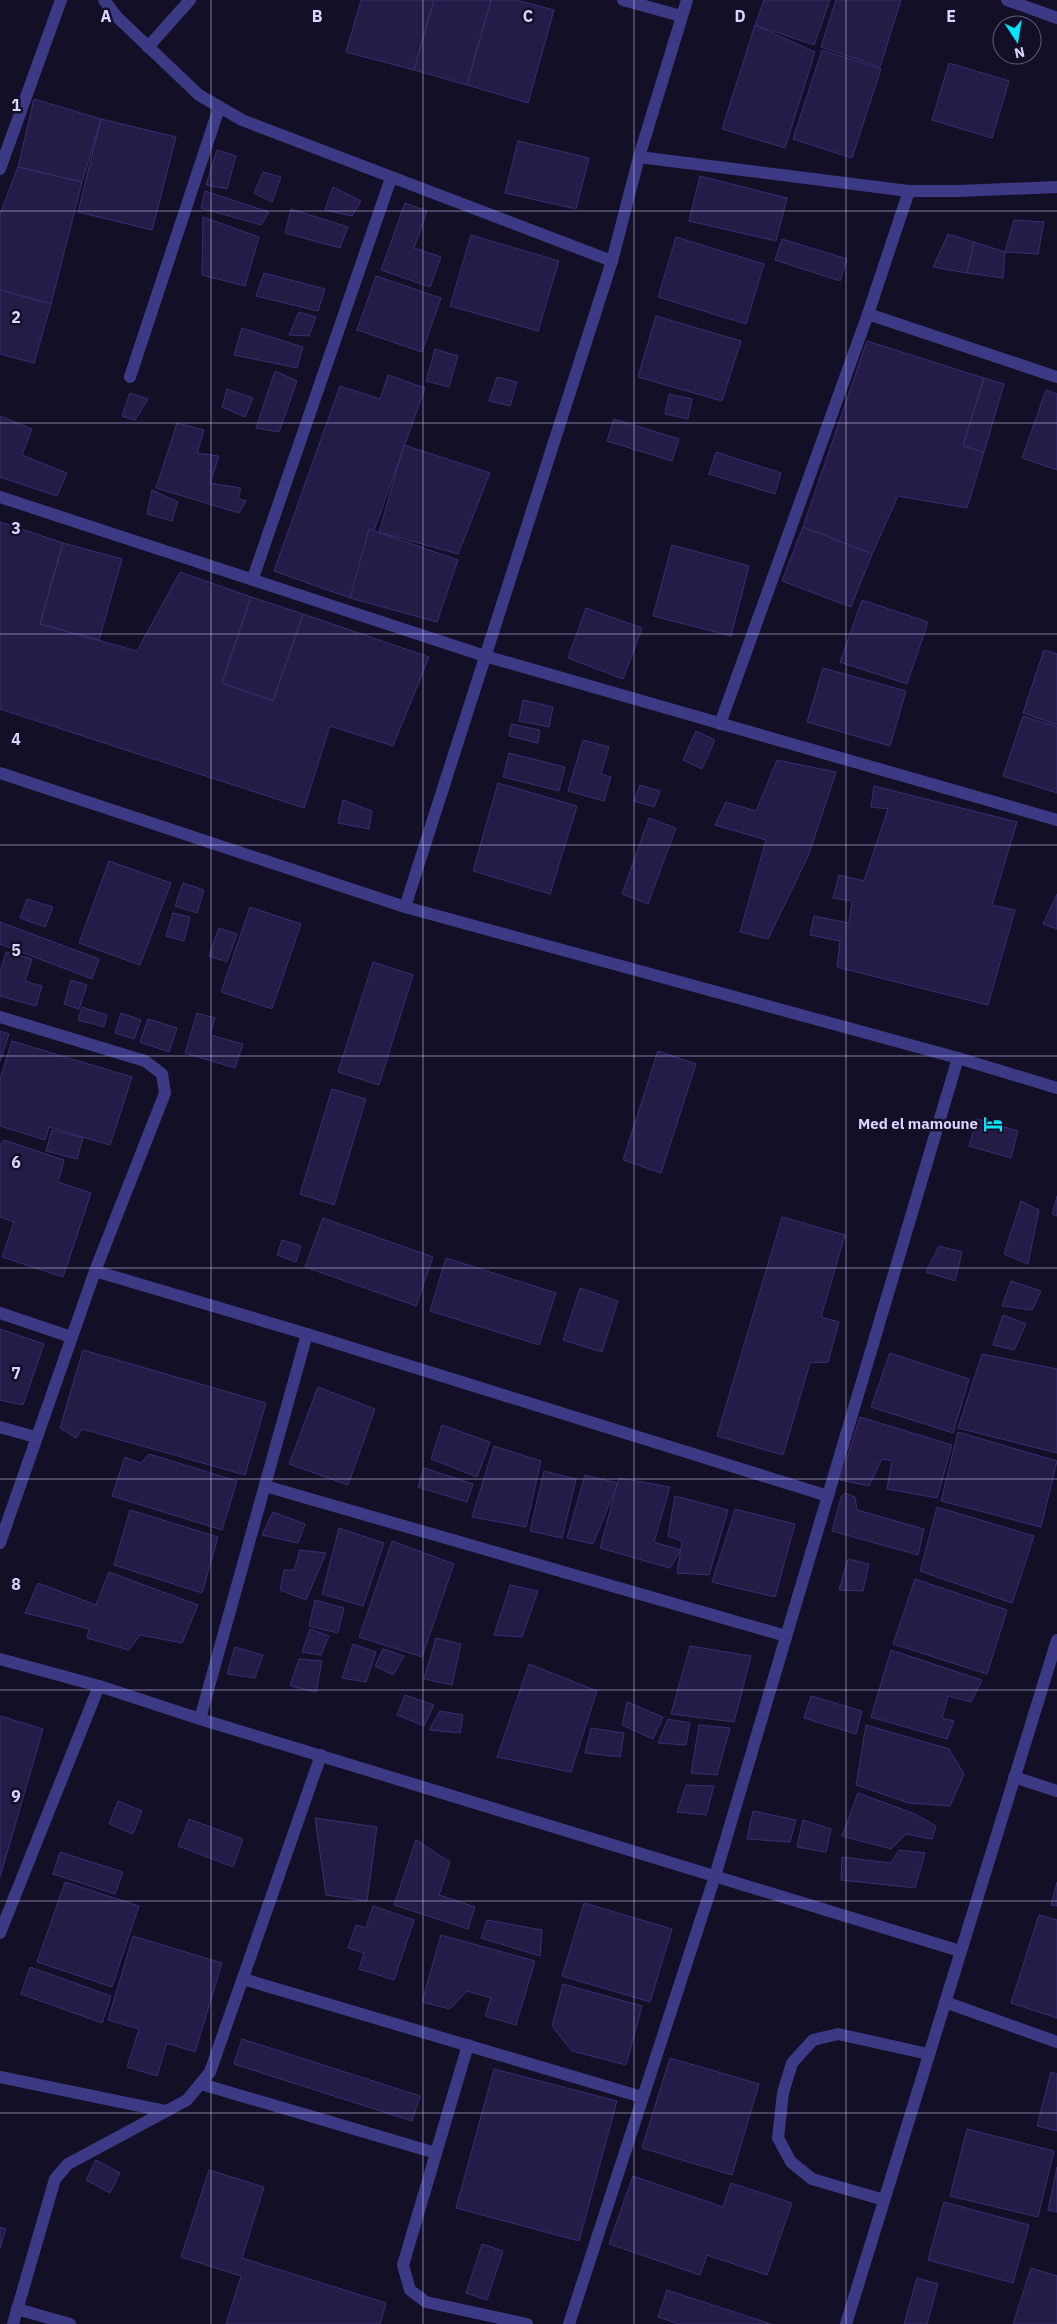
<svg xmlns="http://www.w3.org/2000/svg" width="1057" height="2324" font-family="'IBM Plex Sans',sans-serif">
<style>
.building{fill:#241b47;stroke:#3b2d73}
.lines{fill:none;stroke-linecap:round;stroke-linejoin:round}
.minor{stroke:#3d3a85;stroke-width:12}
.grid{fill:none;stroke:#d9d4ff;stroke-width:1;stroke-opacity:0.55}
.labels{text-anchor:middle;stroke-width:5;stroke-linejoin:round;paint-order:stroke}
.poi-label{font-size:15px;font-weight:bold;fill:#d9d4ff;stroke:#130f26;text-anchor:end}
.grid-label{font-size:16px;text-anchor:middle;font-weight:bold;fill:#d9d4ff;stroke:#130f26;stroke-width:5;stroke-linejoin:round;paint-order:stroke}
</style>
<rect width="100%" height="100%" fill="#130f26"/>
<!-- building -->
<g class="building">
<polygon points="361,0 434,0 414,70 346,52"/>
<polygon points="434,0 491,0 467,85 414,70"/>
<polygon points="491,0 516,0 554,10 528,103 467,85"/>
<polygon points="764,0 830,0 814,45 755,25"/>
<polygon points="836,0 901,0 880,67 821,47"/>
<polygon points="755,25 815,52 785,148 722,129"/>
<polygon points="822,50 881,69 852,158 793,139"/>
<polygon points="949,63 1009,81 992,138 932,120"/>
<polygon points="34,99 101,119 82,182 18,167"/>
<polygon points="101,119 176,137 152,230 78,212"/>
<polygon points="518,141 589,158 576,209 505,193"/>
<polygon points="217,150 236,156 227,189 206,185"/>
<polygon points="18,167 82,182 51,304 0,290 0,214"/>
<polygon points="263,172 281,177 272,202 254,193"/>
<polygon points="700,176 787,198 776,241 689,221"/>
<polygon points="333,187 361,201 352,216 325,210"/>
<polygon points="205,191 269,212 261,225 201,208"/>
<polygon points="405,203 427,211 414,248 441,257 430,287 381,270"/>
<polygon points="291,209 348,227 340,248 285,233"/>
<polygon points="203,217 259,237 245,286 202,275"/>
<polygon points="1014,220 1044,222 1038,254 1005,252"/>
<polygon points="948,234 974,242 967,273 933,267"/>
<polygon points="471,235 559,261 538,331 450,306"/>
<polygon points="676,237 764,264 746,324 658,297"/>
<polygon points="782,239 847,259 840,281 775,260"/>
<polygon points="974,242 1005,252 1003,278 967,273"/>
<polygon points="264,273 325,289 318,311 256,296"/>
<polygon points="376,276 441,298 422,352 357,330"/>
<polygon points="0,290 51,304 34,363 0,354"/>
<polygon points="299,312 316,317 309,336 289,335"/>
<polygon points="656,316 741,341 722,401 638,377"/>
<polygon points="242,328 303,347 297,368 234,355"/>
<polygon points="867,341 984,378 963,446 984,452 967,508 898,496 872,554 803,527"/>
<polygon points="435,349 458,356 449,387 426,381"/>
<polygon points="275,371 297,381 279,432 256,428"/>
<polygon points="388,375 425,388 350,598 274,571 340,386 380,399"/>
<polygon points="497,377 517,382 510,406 489,401"/>
<polygon points="984,378 1004,384 984,452 963,446"/>
<polygon points="227,389 253,398 245,417 222,407"/>
<polygon points="1046,390 1057,394 1057,470 1022,458"/>
<polygon points="130,393 148,399 135,420 122,416"/>
<polygon points="669,394 692,399 688,419 665,414"/>
<polygon points="0,416 32,429 22,455 67,473 57,496 0,477"/>
<polygon points="614,419 679,439 672,461 607,441"/>
<polygon points="177,423 204,430 197,453 219,456 210,483 241,488 238,498 246,501 239,513 156,488"/>
<polygon points="404,445 490,473 458,554 379,532"/>
<polygon points="716,452 781,473 775,494 709,474"/>
<polygon points="152,490 178,502 172,521 147,514"/>
<polygon points="0,522 63,543 40,624 137,651 180,572 251,597 222,683 273,701 303,614 429,657 393,746 330,726 304,808 0,709"/>
<polygon points="803,527 872,554 851,607 782,581"/>
<polygon points="369,529 458,560 437,622 350,598"/>
<polygon points="63,543 122,559 99,640 40,624"/>
<polygon points="672,545 749,566 731,636 653,616"/>
<polygon points="251,597 303,614 273,701 222,683"/>
<polygon points="862,600 928,622 907,684 840,662"/>
<polygon points="586,608 642,628 623,679 568,658"/>
<polygon points="1044,650 1057,654 1057,725 1023,713"/>
<polygon points="823,668 906,691 890,746 807,722"/>
<polygon points="523,700 553,707 549,727 519,721"/>
<polygon points="1023,716 1057,727 1057,793 1003,776"/>
<polygon points="511,724 540,730 538,743 509,736"/>
<polygon points="696,731 715,740 702,769 683,760"/>
<polygon points="583,740 609,747 601,774 611,777 604,801 568,791"/>
<polygon points="509,753 565,767 559,791 503,777"/>
<polygon points="777,760 836,772 809,854 768,939 740,932 766,840 715,825 726,802 756,811"/>
<polygon points="498,783 577,806 550,894 473,871"/>
<polygon points="640,785 660,791 654,807 634,801"/>
<polygon points="874,786 1017,822 992,905 1015,910 988,1005 837,967 840,941 810,935 814,916 849,923 852,901 833,898 839,875 864,881 888,809 871,807"/>
<polygon points="343,800 372,811 369,829 338,823"/>
<polygon points="649,818 676,828 648,904 622,894"/>
<polygon points="109,861 171,883 140,965 79,943"/>
<polygon points="183,883 204,890 197,913 175,906"/>
<polygon points="1057,894 1057,929 1043,924"/>
<polygon points="27,899 53,907 45,927 20,918"/>
<polygon points="250,907 301,924 272,1009 221,992"/>
<polygon points="173,913 190,917 184,941 166,936"/>
<polygon points="0,922 99,959 92,979 0,944"/>
<polygon points="219,928 237,934 227,962 209,956"/>
<polygon points="6,952 32,959 25,981 42,986 36,1006 0,996 0,973"/>
<polygon points="373,962 413,975 379,1085 338,1072"/>
<polygon points="71,980 87,985 79,1009 64,1004"/>
<polygon points="82,1007 107,1015 104,1027 78,1020"/>
<polygon points="121,1013 141,1020 134,1039 115,1033"/>
<polygon points="197,1013 215,1018 210,1035 243,1044 235,1068 185,1053"/>
<polygon points="148,1019 177,1028 169,1052 140,1042"/>
<polygon points="0,1031 9,1034 0,1061"/>
<polygon points="12,1041 132,1077 110,1145 49,1127 45,1140 0,1126 0,1079"/>
<polygon points="658,1051 696,1064 661,1173 623,1160"/>
<polygon points="332,1089 366,1099 334,1205 300,1194"/>
<polygon points="977,1119 1018,1131 1011,1158 969,1146"/>
<polygon points="52,1130 83,1138 77,1159 46,1151"/>
<polygon points="4,1140 64,1160 58,1182 91,1193 63,1277 2,1257 14,1222 0,1217 0,1145"/>
<polygon points="1057,1196 1057,1216 1052,1214"/>
<polygon points="1021,1201 1039,1210 1028,1264 1004,1254"/>
<polygon points="782,1217 845,1235 821,1317 839,1322 828,1362 810,1363 783,1455 717,1436"/>
<polygon points="323,1218 433,1257 416,1306 305,1267"/>
<polygon points="282,1240 301,1246 296,1262 277,1255"/>
<polygon points="939,1246 962,1252 955,1281 926,1272"/>
<polygon points="446,1258 556,1293 539,1345 430,1311"/>
<polygon points="1011,1281 1041,1291 1032,1310 1002,1306"/>
<polygon points="580,1288 618,1301 602,1352 563,1340"/>
<polygon points="1003,1315 1026,1324 1014,1350 993,1345"/>
<polygon points="0,1329 44,1344 23,1405 0,1400"/>
<polygon points="83,1350 266,1403 245,1475 82,1429 76,1438 60,1428"/>
<polygon points="890,1353 969,1379 953,1433 871,1407"/>
<polygon points="982,1354 1057,1369 1057,1453 958,1428"/>
<polygon points="318,1387 375,1409 348,1485 289,1464"/>
<polygon points="860,1417 952,1445 937,1498 887,1489 892,1461 882,1459 869,1486 840,1480"/>
<polygon points="442,1425 490,1442 477,1477 431,1459"/>
<polygon points="958,1432 1057,1461 1041,1527 941,1501"/>
<polygon points="494,1446 541,1461 526,1527 472,1517"/>
<polygon points="149,1454 237,1481 222,1530 112,1496 125,1457 141,1463"/>
<polygon points="424,1468 473,1484 467,1502 418,1487"/>
<polygon points="544,1471 576,1479 562,1538 530,1531"/>
<polygon points="585,1475 618,1483 593,1544 567,1538"/>
<polygon points="619,1478 670,1487 654,1542 681,1550 670,1568 600,1548"/>
<polygon points="845,1493 855,1497 857,1510 924,1529 918,1555 832,1531 841,1497"/>
<polygon points="675,1496 728,1510 709,1575 677,1573 682,1541 668,1536"/>
<polygon points="937,1507 1034,1536 1012,1603 920,1571"/>
<polygon points="735,1509 795,1524 775,1597 712,1582"/>
<polygon points="130,1510 218,1537 202,1593 114,1565"/>
<polygon points="273,1512 305,1524 298,1543 262,1535"/>
<polygon points="339,1528 384,1543 363,1606 322,1594"/>
<polygon points="392,1541 454,1564 422,1657 359,1637"/>
<polygon points="300,1550 326,1553 306,1600 280,1590 284,1570 294,1570"/>
<polygon points="848,1559 869,1564 863,1591 839,1590"/>
<polygon points="109,1572 198,1605 182,1643 140,1635 129,1650 87,1638 89,1629 25,1613 38,1583 96,1605"/>
<polygon points="915,1579 1007,1610 987,1674 893,1644"/>
<polygon points="510,1585 538,1591 522,1637 494,1635"/>
<polygon points="315,1600 344,1608 338,1633 309,1626"/>
<polygon points="310,1629 329,1636 321,1655 302,1652"/>
<polygon points="436,1638 461,1644 452,1685 424,1679"/>
<polygon points="353,1644 376,1652 366,1682 342,1678"/>
<polygon points="690,1646 751,1656 734,1722 671,1714"/>
<polygon points="235,1647 263,1655 255,1678 227,1674"/>
<polygon points="383,1649 404,1656 393,1675 375,1666"/>
<polygon points="891,1650 982,1680 971,1702 948,1696 942,1718 954,1721 947,1739 871,1717"/>
<polygon points="299,1659 322,1661 316,1692 290,1686"/>
<polygon points="529,1664 597,1691 571,1772 497,1757"/>
<polygon points="405,1695 434,1705 424,1726 397,1715"/>
<polygon points="811,1696 862,1711 856,1734 804,1718"/>
<polygon points="627,1702 663,1717 653,1739 622,1725"/>
<polygon points="440,1711 463,1715 460,1733 429,1730"/>
<polygon points="0,1716 43,1729 0,1877"/>
<polygon points="668,1719 690,1723 686,1745 658,1743"/>
<polygon points="699,1725 730,1728 717,1775 691,1773"/>
<polygon points="866,1725 949,1749 964,1774 950,1806 909,1803 856,1785"/>
<polygon points="591,1728 624,1733 620,1757 585,1753"/>
<polygon points="686,1785 714,1786 706,1815 677,1812"/>
<polygon points="858,1793 915,1814 936,1826 932,1839 906,1834 891,1849 842,1836"/>
<polygon points="118,1801 142,1811 133,1834 109,1824"/>
<polygon points="753,1811 796,1820 790,1842 747,1839"/>
<polygon points="315,1818 377,1827 367,1901 326,1895"/>
<polygon points="189,1819 243,1839 233,1867 178,1846"/>
<polygon points="803,1820 831,1829 826,1852 797,1847"/>
<polygon points="416,1840 450,1862 439,1895 475,1907 468,1929 394,1905"/>
<polygon points="899,1850 925,1853 915,1888 841,1880 842,1857 891,1863"/>
<polygon points="60,1852 123,1872 115,1894 53,1874"/>
<polygon points="65,1882 139,1906 112,1987 37,1962"/>
<polygon points="1057,1882 1057,1906 1051,1905"/>
<polygon points="584,1903 672,1929 650,2002 562,1976"/>
<polygon points="373,1906 414,1920 394,1980 359,1969 364,1953 348,1948 356,1925 366,1928"/>
<polygon points="1039,1915 1057,1920 1057,2018 1011,2003"/>
<polygon points="487,1920 542,1930 540,1956 481,1938"/>
<polygon points="441,1935 535,1961 516,2025 485,2016 491,1998 467,1991 450,2009 422,2002"/>
<polygon points="133,1936 222,1963 195,2052 167,2043 157,2076 127,2067 139,2029 108,2020"/>
<polygon points="30,1967 111,1996 102,2023 21,1994"/>
<polygon points="563,1984 642,2006 626,2065 572,2051 552,2026"/>
<polygon points="242,2039 420,2096 412,2121 234,2064"/>
<polygon points="670,2058 759,2084 732,2175 642,2148"/>
<polygon points="494,2069 617,2101 579,2241 456,2208"/>
<polygon points="1051,2072 1057,2074 1057,2131 1037,2126"/>
<polygon points="967,2129 1054,2151 1038,2217 950,2196"/>
<polygon points="96,2160 120,2173 110,2193 86,2180"/>
<polygon points="1057,2167 1057,2212 1048,2210"/>
<polygon points="209,2170 264,2187 242,2258 386,2303 380,2324 226,2324 241,2276 181,2257"/>
<polygon points="633,2176 723,2207 731,2183 792,2203 767,2275 707,2255 700,2275 609,2244"/>
<polygon points="944,2202 1029,2225 1013,2283 928,2260"/>
<polygon points="0,2227 6,2229 0,2248"/>
<polygon points="482,2244 503,2251 487,2300 466,2293"/>
<polygon points="1031,2268 1057,2276 1057,2324 1013,2324"/>
<polygon points="917,2278 938,2284 927,2324 904,2324"/>
<polygon points="667,2290 771,2324 679,2324 658,2317"/>
</g>
<g class="lines">
<!-- minor -->
<g class="minor">
<polyline points="104,0 117,17 199,95 242,120 612,261"/>
<polyline points="623,0 681,16"/>
<polyline points="1007,0 1057,18"/>
<polyline points="148,47 190,0"/>
<polyline points="639,157 909,191 959,191 1057,187"/>
<polyline points="0,169 61,0"/>
<polyline points="868,314 1057,377"/>
<polyline points="130,377 219,108"/>
<polyline points="0,497 485,656 1057,820"/>
<polyline points="253,578 391,178"/>
<polyline points="720,724 868,314 909,191"/>
<polyline points="0,773 405,907 958,1058 1057,1088"/>
<polyline points="405,907 612,261 639,157 687,0"/>
<polyline points="0,1017 145,1061 162,1074 165,1093 95,1271 0,1543"/>
<polyline points="95,1271 307,1334 828,1496"/>
<polyline points="0,1313 71,1337"/>
<polyline points="0,1427 35,1437"/>
<polyline points="265,1486 786,1636"/>
<polyline points="0,1659 99,1686 200,1719 960,1951"/>
<polyline points="200,1719 307,1334"/>
<polyline points="1014,1777 1057,1791"/>
<polyline points="0,1933 99,1686"/>
<polyline points="243,1979 642,2097"/>
<polyline points="945,2002 1057,2042"/>
<polyline points="468,2045 403,2265 410,2290 426,2302 527,2324"/>
<polyline points="0,2077 165,2111"/>
<polyline points="201,2084 436,2153"/>
<polyline points="884,2200 812,2179 791,2162 778,2138 783,2093 792,2063 813,2040 838,2034 928,2054"/>
<polyline points="17,2309 70,2324"/>
<polyline points="13,2324 55,2179 68,2164 187,2100 210,2072 321,1755"/>
<polyline points="569,2324 715,1876 958,1058"/>
<polyline points="846,2324 1057,1640"/>
</g>
</g>
<!-- grid -->
<path class="grid" d="M211 0V2324M423 0V2324M634 0V2324M846 0V2324M0 211H1057M0 423H1057M0 634H1057M0 845H1057M0 1056H1057M0 1268H1057M0 1479H1057M0 1690H1057M0 1901H1057M0 2113H1057"/>
<!-- icons -->
<defs>
<g id="hotel-bare" transform="scale(1.5)"><path d="M-6-4.5h1.5V1H6V5H4.5V3h-9V5H-6ZM-4 0a1.8 1.8 0 1 1 3.6 0ZM.5 0V-2.5h3Q6-2.5 6 0Z" fill="#00e5ff" stroke="#130f26" stroke-width="2.5" paint-order="stroke"/></g>
</defs>
<g fill-rule="evenodd">
<use href="#hotel-bare" x="993" y="1124"/>
</g>
<g class="labels">
<!-- poi labels -->
<g class="poi-label">
<text x="978" y="1129">Med el mamoune</text>
</g>
</g>
<g class="grid-label">
<text x="106" y="22">A</text>
<text x="317" y="22">B</text>
<text x="528" y="22">C</text>
<text x="740" y="22">D</text>
<text x="951" y="22">E</text>
<text x="16" y="111">1</text>
<text x="16" y="323">2</text>
<text x="16" y="534">3</text>
<text x="16" y="745">4</text>
<text x="16" y="956">5</text>
<text x="16" y="1168">6</text>
<text x="16" y="1379">7</text>
<text x="16" y="1590">8</text>
<text x="16" y="1802">9</text>
</g>
<!-- north arrow -->
<g transform="translate(1017 40) rotate(168)"><circle r="24" fill="#130f26" stroke="#625e7d"/>
<path d="M0-4L9 19L0 12L-9 19Z" fill="#00e5ff"/>
<text y="-8" font-size="14" font-weight="bold" text-anchor="middle" fill="#d9d4ff">N</text>
</g>
</svg>
